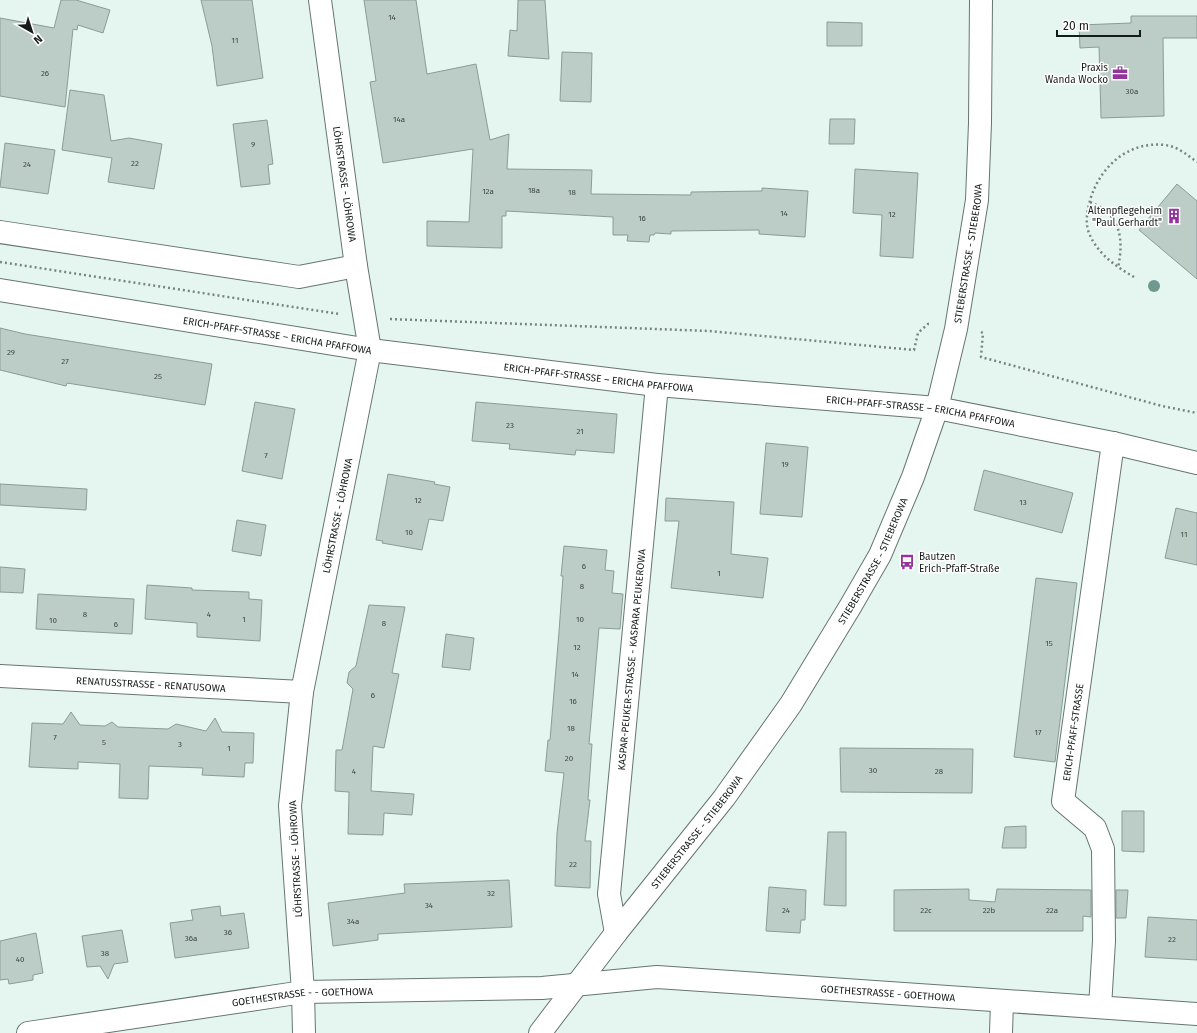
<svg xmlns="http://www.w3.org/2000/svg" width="1197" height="1033" font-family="'Fira Sans',sans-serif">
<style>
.building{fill:#bcccc7;stroke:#8b9b96}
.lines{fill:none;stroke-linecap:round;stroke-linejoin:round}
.street-casing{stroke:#667570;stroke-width:24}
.primary-casing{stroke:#667570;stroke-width:24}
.path{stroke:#798480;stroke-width:2.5;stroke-dasharray:2 3;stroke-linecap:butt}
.street{stroke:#fff;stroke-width:22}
.primary{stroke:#fff;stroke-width:22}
.tree{fill:#6f988e}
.labels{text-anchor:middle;stroke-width:3;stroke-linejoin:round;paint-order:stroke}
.number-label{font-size:8px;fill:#3f4744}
.poi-label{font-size:10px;fill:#151b19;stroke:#fff;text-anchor:end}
.street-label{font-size:10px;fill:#151b19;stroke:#fff}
</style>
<rect width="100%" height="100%" fill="#e5f6f0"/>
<!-- building -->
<g class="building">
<polygon points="61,0 76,0 110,10 103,33 78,25 77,30 73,29 65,107 0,96 0,18 54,28"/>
<polygon points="201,0 252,0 263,78 217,86 212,46"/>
<polygon points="364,0 416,0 427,74 476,64 490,140 509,134 507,169 592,170 591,194 691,195 691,192 762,191 762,188 808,191 805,237 759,234 759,230 671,231 671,234 655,233 654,235 650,235 649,242 627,241 628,235 613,235 613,217 506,211 506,216 502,216 502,248 427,246 427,221 469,222 473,149 383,163 370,82 376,81"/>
<polygon points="518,0 545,0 549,59 508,56 510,30 517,31"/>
<polygon points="1131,16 1197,16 1197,38 1163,38 1164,116 1101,118 1099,47 1080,48 1079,25 1131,23"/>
<polygon points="827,22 862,23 862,46 827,46"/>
<polygon points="562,52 592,53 591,102 560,101"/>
<polygon points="70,90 104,95 111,141 129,138 162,144 154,189 108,182 112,158 62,150"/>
<polygon points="830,119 855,119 854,144 829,144"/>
<polygon points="267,120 273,164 268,165 270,184 241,187 233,124"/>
<polygon points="5,143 55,150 48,194 0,187"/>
<polygon points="855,169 918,173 913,258 880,256 882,215 853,213"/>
<polygon points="1177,184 1197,201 1197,279 1139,230"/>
<polygon points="0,328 25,334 212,364 205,405 67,383 66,386 0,370"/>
<polygon points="255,402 295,409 282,479 242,471"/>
<polygon points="476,402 617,414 614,453 576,450 575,455 509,449 510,444 472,441"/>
<polygon points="766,443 808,447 802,517 760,514"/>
<polygon points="984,470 1073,493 1062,533 974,510"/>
<polygon points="388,474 435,482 434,484 450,487 443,521 429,519 422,550 382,543 383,541 376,540"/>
<polygon points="0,484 87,489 86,510 0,505"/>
<polygon points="666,498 734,502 731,554 768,558 763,598 671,588 679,521 665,521"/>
<polygon points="1176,508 1197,513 1197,565 1165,558"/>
<polygon points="237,520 266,525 261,556 232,551"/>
<polygon points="564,546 607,550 605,570 614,571 612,593 623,594 620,629 599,628 589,744 592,744 588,800 590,800 585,841 591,841 590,888 555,886 557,833 564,773 545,771 548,740 550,740 559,632 563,576 561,576"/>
<polygon points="0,567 25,569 23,593 0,592"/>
<polygon points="1036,578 1077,583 1055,762 1014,757"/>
<polygon points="147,585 192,588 192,590 249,592 249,599 262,600 260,641 197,637 197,623 145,619"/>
<polygon points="38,594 134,599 132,634 36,629"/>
<polygon points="369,605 405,607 392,673 399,674 384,748 373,746 371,791 414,794 412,815 384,813 383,835 348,834 349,792 335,791 336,750 342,750 353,689 347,683 349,672 356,666"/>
<polygon points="446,634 474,638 470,670 442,667"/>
<polygon points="71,712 80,725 105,726 112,722 118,727 168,729 176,724 206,731 215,718 222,732 254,733 253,763 245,763 244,777 202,775 203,768 149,766 148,799 119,798 120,764 78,762 78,769 29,767 32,723 63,724"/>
<polygon points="840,748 973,749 972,793 841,792"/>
<polygon points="1122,811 1144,811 1144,852 1122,851"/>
<polygon points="1026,826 1026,848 1002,848 1005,827"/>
<polygon points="828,832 846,832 846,906 824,905"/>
<polygon points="509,880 512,927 378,934 378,940 333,946 328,903 405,893 404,884"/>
<polygon points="769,887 806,890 805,920 801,920 800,933 766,931"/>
<polygon points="969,889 969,900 995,902 997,889 1091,890 1091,917 1083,916 1083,931 894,931 894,890"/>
<polygon points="1116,890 1128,890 1126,918 1116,918"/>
<polygon points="220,906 221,916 244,913 249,948 175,958 170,923 193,920 191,910"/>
<polygon points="1148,917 1197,920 1197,960 1145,957"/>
<polygon points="122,930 128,962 114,964 108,979 100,966 87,967 82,936"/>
<polygon points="36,933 43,973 33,975 33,980 9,984 8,979 0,980 0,941"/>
</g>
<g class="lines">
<!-- street casing -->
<g class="street-casing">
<g id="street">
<polyline points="0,232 299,277 356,266"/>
<path id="s1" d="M0 290 370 350 657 385 937 408 1113 443 1197 463"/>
<path id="s2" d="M0 676 302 692"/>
<path id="s3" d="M616 933 609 894 657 385"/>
<path id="s4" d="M1100 1007 1104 941 1103 849 1095 828 1063 801 1113 443"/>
<path id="s5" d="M28 1033 303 992 542 988 657 977 1197 1014"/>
<path id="s6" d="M304 1033 303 992 290 806 302 692 370 350 356 266 320 0"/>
<polyline points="1001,1033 1002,1002"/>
</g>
</g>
<!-- primary casing -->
<g class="primary-casing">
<g id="primary">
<path id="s7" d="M540 1033 616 933 724 798 791 704 850 607 880 555 913 477 937 408 956 329 977 200 980 123 981 0"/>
</g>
</g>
<!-- path -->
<g class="path">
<path d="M1090 202C1121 214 1124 239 1118 268"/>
<polyline points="0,262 339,314"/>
<path d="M1134 277C1115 266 1095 252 1088 230 1085 219 1088 208 1091 197 1102 165 1129 141 1165 145 1177 146 1187 155 1197 162"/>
<polyline points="390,319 709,331 914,350 918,333 928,324 931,324"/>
<polyline points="981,332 983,333 981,357 1162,406 1197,413"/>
</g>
<!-- street -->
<use href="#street" class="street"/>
<!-- primary -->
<use href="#primary" class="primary"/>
</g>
<!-- trees -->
<circle class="tree" cx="1154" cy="286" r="6"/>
<!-- icons -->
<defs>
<g id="office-bare" transform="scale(1.2)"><path d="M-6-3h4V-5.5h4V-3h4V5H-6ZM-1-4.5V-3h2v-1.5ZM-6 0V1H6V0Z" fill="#93339b" stroke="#fff" stroke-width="2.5" paint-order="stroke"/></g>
<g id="building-bare" transform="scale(1.2)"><path d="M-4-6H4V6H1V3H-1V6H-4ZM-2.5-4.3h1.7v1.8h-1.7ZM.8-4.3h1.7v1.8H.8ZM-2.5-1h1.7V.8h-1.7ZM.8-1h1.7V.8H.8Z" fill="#93339b" stroke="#fff" stroke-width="2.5" paint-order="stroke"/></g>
<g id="bus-bare" transform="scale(1.2)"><path d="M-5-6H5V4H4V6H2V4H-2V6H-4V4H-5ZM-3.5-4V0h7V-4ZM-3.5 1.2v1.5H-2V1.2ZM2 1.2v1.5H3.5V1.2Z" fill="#93339b" stroke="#fff" stroke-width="2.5" paint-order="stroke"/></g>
</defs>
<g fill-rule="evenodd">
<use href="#office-bare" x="1120" y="73"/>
<use href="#building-bare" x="1174" y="216"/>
<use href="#bus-bare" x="907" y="562"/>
</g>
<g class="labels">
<!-- number labels -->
<g class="number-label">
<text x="392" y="20">14</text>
<text x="235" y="43">11</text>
<text x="45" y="76">26</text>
<text x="1132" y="94">30a</text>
<text x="399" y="122">14a</text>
<text x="253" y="147">9</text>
<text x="135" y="166">22</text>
<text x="27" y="167">24</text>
<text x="534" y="193">18a</text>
<text x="488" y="194">12a</text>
<text x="572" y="195">18</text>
<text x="784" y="216">14</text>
<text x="892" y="217">12</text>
<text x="642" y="221">16</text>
<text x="11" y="355">29</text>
<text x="65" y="364">27</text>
<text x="158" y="379">25</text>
<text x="510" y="428">23</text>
<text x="580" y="434">21</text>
<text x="266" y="458">7</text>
<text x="785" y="467">19</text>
<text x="418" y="503">12</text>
<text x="1023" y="505">13</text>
<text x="409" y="535">10</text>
<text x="1184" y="537">11</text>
<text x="584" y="569">6</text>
<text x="719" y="576">1</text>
<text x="582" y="589">8</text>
<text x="85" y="617">8</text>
<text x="209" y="617">4</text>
<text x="244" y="622">1</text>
<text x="580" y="622">10</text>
<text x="53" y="623">10</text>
<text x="384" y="626">8</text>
<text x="116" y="627">6</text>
<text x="1049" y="646">15</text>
<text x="577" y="650">12</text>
<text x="575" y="677">14</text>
<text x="373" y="698">6</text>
<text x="573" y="704">16</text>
<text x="571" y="731">18</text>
<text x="1038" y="735">17</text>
<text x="55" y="740">7</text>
<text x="104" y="745">5</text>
<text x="180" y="747">3</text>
<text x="229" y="751">1</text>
<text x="569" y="761">20</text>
<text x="873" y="773">30</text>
<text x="354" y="774">4</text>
<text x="939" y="774">28</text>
<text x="573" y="867">22</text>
<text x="491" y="896">32</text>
<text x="429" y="908">34</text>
<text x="786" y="913">24</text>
<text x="926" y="913">22c</text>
<text x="989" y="913">22b</text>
<text x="1052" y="913">22a</text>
<text x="353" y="924">34a</text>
<text x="228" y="935">36</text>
<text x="191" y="941">36a</text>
<text x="1172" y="942">22</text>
<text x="105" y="956">38</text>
<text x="20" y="962">40</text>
</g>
<!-- poi labels -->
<g class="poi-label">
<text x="1108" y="71">Praxis<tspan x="1108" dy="12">Wanda Wocko</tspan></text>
<text x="1162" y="214">Altenpflegeheim<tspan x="1162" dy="12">"Paul Gerhardt"</tspan></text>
<text x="919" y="560" text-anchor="start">Bautzen<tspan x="919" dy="12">Erich-Pfaff-Straße</tspan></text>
</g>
<!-- street labels -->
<g class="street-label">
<text transform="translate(345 184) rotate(82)" y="4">LÖHRSTRASSE - LÖHROWA</text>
<text dy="4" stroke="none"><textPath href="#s7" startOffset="903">STIEBERSTRASSE - STIEBEROWA</textPath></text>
<text dy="4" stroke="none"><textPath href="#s1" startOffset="281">ERICH-PFAFF-STRASSE – ERICHA PFAFFOWA</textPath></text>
<text dy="4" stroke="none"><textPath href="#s1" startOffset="605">ERICH-PFAFF-STRASSE – ERICHA PFAFFOWA</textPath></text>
<text dy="4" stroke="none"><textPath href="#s1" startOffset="929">ERICH-PFAFF-STRASSE – ERICHA PFAFFOWA</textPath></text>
<text dy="4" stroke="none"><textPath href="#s6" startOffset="522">LÖHRSTRASSE - LÖHROWA</textPath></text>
<text dy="4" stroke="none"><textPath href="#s7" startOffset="579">STIEBERSTRASSE - STIEBEROWA</textPath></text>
<text dy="4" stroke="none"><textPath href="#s3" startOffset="275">KASPAR-PEUKER-STRASSE - KASPARA PEUKEROWA</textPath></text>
<text dy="4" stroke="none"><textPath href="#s2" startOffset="151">RENATUSSTRASSE - RENATUSOWA</textPath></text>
<text dy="4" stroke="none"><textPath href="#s4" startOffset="292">ERICH-PFAFF-STRASSE</textPath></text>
<text dy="4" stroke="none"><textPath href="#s7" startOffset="255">STIEBERSTRASSE - STIEBEROWA</textPath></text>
<text transform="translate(295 859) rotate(-93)" y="4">LÖHRSTRASSE - LÖHROWA</text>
<text dy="4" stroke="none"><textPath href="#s5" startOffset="864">GOETHESTRASSE - GOETHOWA</textPath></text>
<text dy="4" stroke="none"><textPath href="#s5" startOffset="277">GOETHESTRASSE - - GOETHOWA</textPath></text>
</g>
</g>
<!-- north arrow -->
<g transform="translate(32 32) rotate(141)" stroke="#ffffff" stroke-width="3" paint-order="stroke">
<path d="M0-3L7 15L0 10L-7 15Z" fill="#151b19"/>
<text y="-6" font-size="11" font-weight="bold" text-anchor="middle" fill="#151b19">N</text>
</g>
<!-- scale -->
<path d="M1057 30v6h83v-6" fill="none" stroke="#151b19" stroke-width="2"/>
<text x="1063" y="30" font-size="12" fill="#151b19" stroke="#ffffff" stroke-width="3" paint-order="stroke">20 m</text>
</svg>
